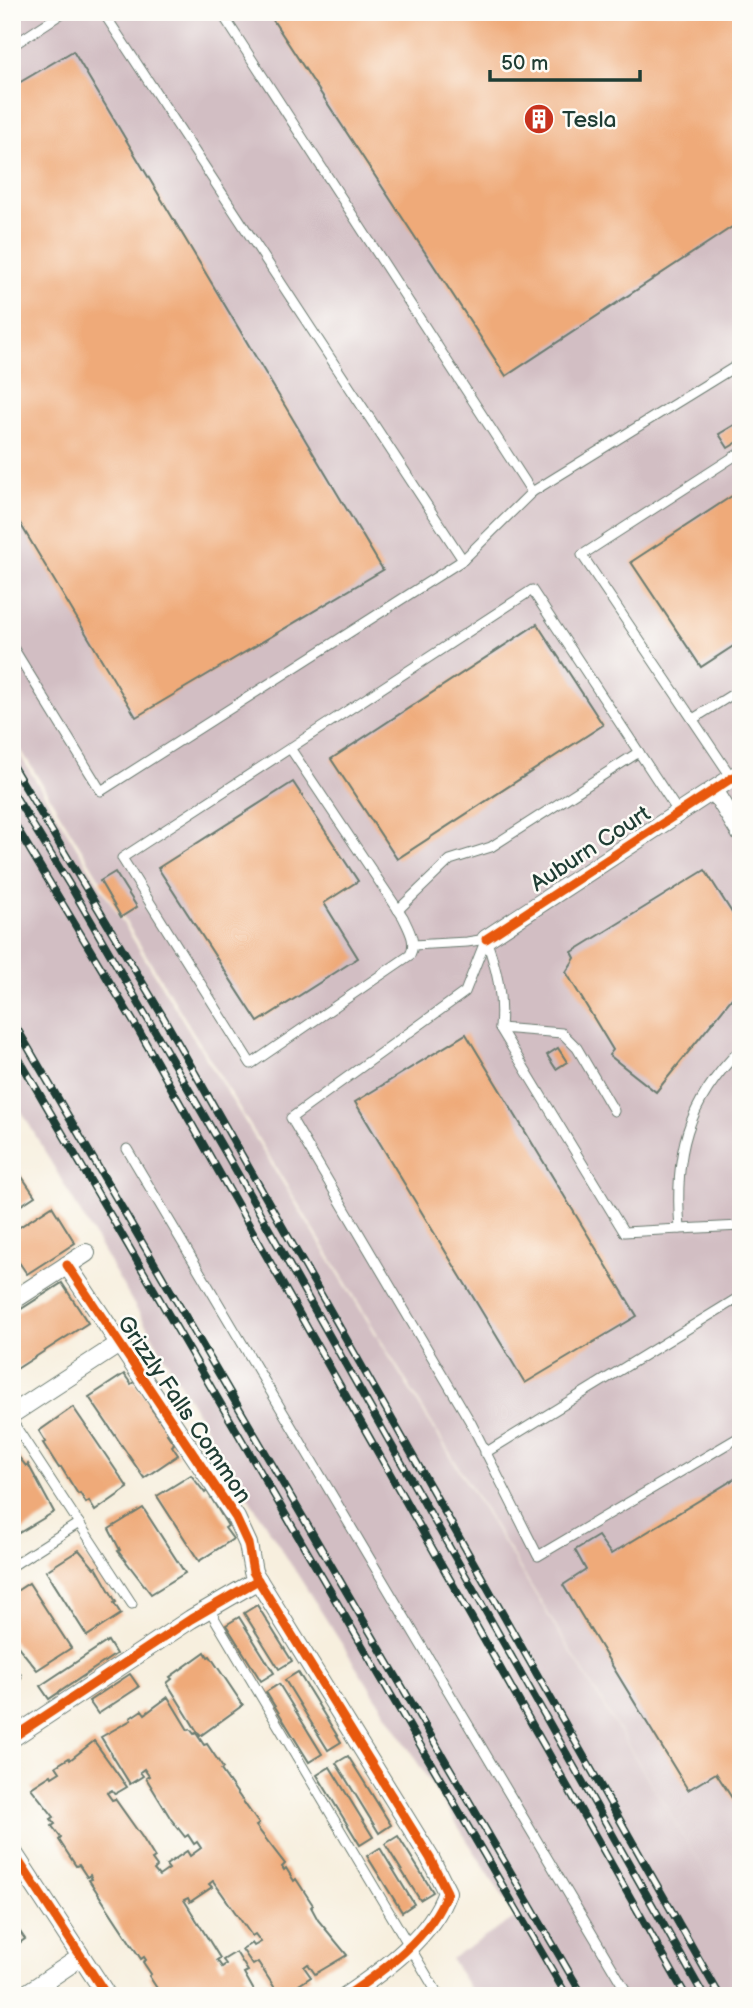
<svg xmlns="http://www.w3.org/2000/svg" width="753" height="2008" font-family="'Balsamiq Sans',sans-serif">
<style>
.industrial{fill:#d2bec3}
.building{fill:#efaa79}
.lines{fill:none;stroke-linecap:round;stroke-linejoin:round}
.service-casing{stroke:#6b7b70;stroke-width:11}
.minor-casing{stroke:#6b7b70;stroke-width:20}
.service{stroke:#fff;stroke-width:9}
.minor{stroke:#fff;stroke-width:18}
.rail-casing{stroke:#1f3d34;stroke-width:8}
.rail{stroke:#fdfcf7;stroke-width:5;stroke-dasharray:16;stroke-linecap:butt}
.cycleway-casing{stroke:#fdfcf7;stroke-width:13}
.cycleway{stroke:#e8590c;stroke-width:9}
.labels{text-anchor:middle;stroke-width:5;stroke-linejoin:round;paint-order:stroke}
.poi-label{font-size:23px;fill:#1f3d34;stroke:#fdfcf7;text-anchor:start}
.street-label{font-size:23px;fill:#1f3d34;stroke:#fdfcf7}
</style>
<rect width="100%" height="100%" fill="#fdfcf7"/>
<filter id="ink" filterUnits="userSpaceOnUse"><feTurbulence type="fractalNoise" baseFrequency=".0143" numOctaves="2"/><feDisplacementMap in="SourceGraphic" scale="14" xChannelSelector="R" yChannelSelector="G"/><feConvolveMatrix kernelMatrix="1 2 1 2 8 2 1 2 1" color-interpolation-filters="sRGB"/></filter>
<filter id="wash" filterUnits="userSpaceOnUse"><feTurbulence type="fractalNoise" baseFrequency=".00686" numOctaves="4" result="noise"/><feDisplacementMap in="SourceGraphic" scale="28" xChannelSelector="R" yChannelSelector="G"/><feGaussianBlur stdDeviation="1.57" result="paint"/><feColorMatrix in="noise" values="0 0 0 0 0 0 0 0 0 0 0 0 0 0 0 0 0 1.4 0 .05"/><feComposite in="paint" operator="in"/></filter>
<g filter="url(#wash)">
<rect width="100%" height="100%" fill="#f7efde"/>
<!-- industrial -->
<polygon class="industrial" points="12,12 741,12 741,1996 474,1996 451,1959 516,1917 222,1456 12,1095 12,742 738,1925 12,735"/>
<g id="blocks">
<!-- building -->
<g class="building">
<polygon points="279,12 741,12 741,221 506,376 271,17"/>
<polygon points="73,51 383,570 136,717 12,510 12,87"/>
<polygon points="741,421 741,440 728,448 719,434"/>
<polygon points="741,490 741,641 701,667 631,562"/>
<polygon points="537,624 603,725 397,859 331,759"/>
<polygon points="293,782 358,881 324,903 358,958 258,1022 158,868"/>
<polygon points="705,870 741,927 741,987 656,1092 609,1055 613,1050 566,972 575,958 572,952"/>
<polygon points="115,872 137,907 121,917 100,881"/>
<polygon points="466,1034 637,1316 525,1383 355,1102"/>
<polygon points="558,1048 567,1062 556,1069 547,1055"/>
<polygon points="12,1162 35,1196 12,1211"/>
<polygon points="52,1206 75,1243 27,1274 12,1252 12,1232"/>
<polygon points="62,1283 88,1323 12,1372 12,1315"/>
<polygon points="124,1374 131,1384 134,1382 152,1406 150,1407 169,1433 167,1434 174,1444 172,1446 178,1455 144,1478 89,1397"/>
<polygon points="73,1407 128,1488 95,1511 89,1501 86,1503 80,1493 78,1494 61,1467 59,1468 43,1443 46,1442 39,1431"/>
<polygon points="12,1449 26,1466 28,1464 54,1512 19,1533 12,1522"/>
<polygon points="191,1475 205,1493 207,1491 228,1526 225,1528 233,1539 199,1561 157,1496"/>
<polygon points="741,1475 741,1812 716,1773 688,1790 563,1585 586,1570 575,1550 598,1536 611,1554"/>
<polygon points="143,1508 185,1573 151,1594 118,1551 120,1550 109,1529"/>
<polygon points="79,1550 94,1568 96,1567 116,1602 114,1603 121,1614 87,1636 46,1571"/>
<polygon points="29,1583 71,1648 37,1670 12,1639 12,1594"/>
<polygon points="257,1605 292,1661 279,1669 244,1613"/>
<polygon points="239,1617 274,1673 261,1681 226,1625"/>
<polygon points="108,1641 116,1654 49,1699 40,1686"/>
<polygon points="205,1652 208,1657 210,1656 243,1705 200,1736 167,1683 172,1679 170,1677"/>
<polygon points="298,1672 341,1742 328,1750 285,1680"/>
<polygon points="130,1674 139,1687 98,1714 89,1701"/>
<polygon points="279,1684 322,1754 309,1762 266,1692"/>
<polygon points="168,1697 188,1730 190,1729 194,1734 196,1733 204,1745 207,1744 223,1768 221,1770 259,1824 256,1826 285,1864 282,1867 284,1870 286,1868 294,1881 296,1879 313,1905 311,1907 318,1920 347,1955 315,1974 308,1964 304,1967 311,1977 282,1996 280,1996 258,1962 253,1965 242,1949 252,1943 254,1946 261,1942 255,1934 252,1936 213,1881 209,1884 212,1887 190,1902 188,1898 184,1900 220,1958 217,1960 222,1967 226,1964 223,1960 236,1952 248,1971 244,1973 257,1996 162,1996 149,1976 151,1974 143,1962 146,1960 144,1957 141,1959 89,1880 92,1879 90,1875 87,1877 79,1865 76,1866 59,1840 61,1838 52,1826 55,1824 51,1819 54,1817 31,1788 51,1775 52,1777 60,1772 56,1766 69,1758 70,1760 94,1741 127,1787 115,1794 112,1790 107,1793 112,1800 115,1799 142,1837 155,1858 152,1860 157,1867 154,1870 159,1876 169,1869 166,1865 187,1851 190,1856 201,1848 197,1842 194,1844 188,1835 185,1837 171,1819 146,1778 149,1776 144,1769 140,1772 143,1776 130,1784 101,1737 131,1720 130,1718 142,1710 145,1714"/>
<polygon points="348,1756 391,1825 379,1833 336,1763"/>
<polygon points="330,1767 373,1837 360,1845 317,1775"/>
<polygon points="398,1836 433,1892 420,1900 385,1844"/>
<polygon points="380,1848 414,1904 402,1912 367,1856"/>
<polygon points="12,1914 19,1924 16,1926 25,1939 12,1948"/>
</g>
</g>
</g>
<g filter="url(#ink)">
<use href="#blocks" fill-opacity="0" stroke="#6b7b70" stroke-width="2"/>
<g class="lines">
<!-- service casing -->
<g class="service-casing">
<g id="service">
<polyline points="221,12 532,492 741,363"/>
<polyline points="12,46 64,12"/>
<polyline points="463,560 532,492"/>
<polyline points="12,646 101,791 463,560 103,12"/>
<polyline points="693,719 741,689"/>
<path d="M290 748 403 917C409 930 417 942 410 955L251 1064 122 858 532 590 679 813"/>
<polyline points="732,778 582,555 741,452"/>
<polyline points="398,910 450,860 491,847 639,752"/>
<polyline points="486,939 465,992 291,1118 471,1423 538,1556 741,1436"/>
<path d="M486 939C497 970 503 994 500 1028L624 1232 680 1229"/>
<polyline points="413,945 467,942 486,939"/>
<polyline points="500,1028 562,1033 577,1048 614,1111"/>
<path d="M741 1049C686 1103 674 1155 680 1229L741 1226"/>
<polyline points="127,1149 629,1996"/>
<polyline points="12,1421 132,1604"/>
<polyline points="485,1453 741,1296"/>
<polyline points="12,1566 79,1523"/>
<polyline points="209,1609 439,1996"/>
<polyline points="12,1669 17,1677"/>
</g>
</g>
<!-- minor casing -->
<g class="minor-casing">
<g id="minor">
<polyline points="714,790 741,834"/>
<polyline points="486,939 741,772"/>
<path d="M67 1265 236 1518 248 1544 253 1572 430 1858 447 1892C432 1936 383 1971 346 1996"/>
<polyline points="12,1301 86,1253"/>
<polyline points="12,1414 119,1344"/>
<polyline points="12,1738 191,1619 258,1580"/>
<polyline points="12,1851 107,1996"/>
<polyline points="23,1996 81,1957"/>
</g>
</g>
<!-- service -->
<use href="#service" class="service"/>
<!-- minor -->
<use href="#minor" class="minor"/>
<!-- rail casing -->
<g class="rail-casing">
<g id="rail">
<polyline points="12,765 162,1015 720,1996"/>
<polyline points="12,791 74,892 228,1157 704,1996"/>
<polyline points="12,820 139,1031 686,1996"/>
<polyline points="12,1020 583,1996"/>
<polyline points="12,1047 567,1996"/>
</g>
</g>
<!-- rail -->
<use href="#rail" class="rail"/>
<!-- cycleway casing -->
<g class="cycleway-casing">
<g id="cycleway">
<polyline points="486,939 741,772"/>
<path d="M67 1265 236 1518 248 1544 253 1572 430 1858 447 1892C432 1936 383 1971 346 1996"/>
<polyline points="12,1738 191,1619 258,1580"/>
<polyline points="12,1851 107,1996"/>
</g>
</g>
<!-- cycleway -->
<use href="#cycleway" class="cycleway"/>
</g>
</g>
<!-- icons -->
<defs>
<g id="building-disc" transform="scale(1.575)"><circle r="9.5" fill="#c8321e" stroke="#fdfcf7"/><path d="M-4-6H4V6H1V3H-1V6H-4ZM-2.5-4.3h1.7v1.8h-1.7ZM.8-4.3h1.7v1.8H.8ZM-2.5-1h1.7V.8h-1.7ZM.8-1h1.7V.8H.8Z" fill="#fff"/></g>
</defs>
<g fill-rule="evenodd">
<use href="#building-disc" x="539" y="119"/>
</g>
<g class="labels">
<!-- poi labels -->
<g class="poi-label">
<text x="562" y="127">Tesla</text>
</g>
<!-- street labels -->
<g class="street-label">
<text transform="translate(590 848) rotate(-33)" y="8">Auburn Court</text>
<text transform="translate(185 1409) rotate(56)" y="8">Grizzly Falls Common</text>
</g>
</g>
<!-- margin -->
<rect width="753" height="2008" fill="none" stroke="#fdfcf7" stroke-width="42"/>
<!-- scale -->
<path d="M490 70v10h150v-10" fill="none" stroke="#1f3d34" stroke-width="3.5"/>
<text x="501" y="70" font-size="21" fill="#1f3d34" stroke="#fdfcf7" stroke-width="5" paint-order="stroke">50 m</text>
</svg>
